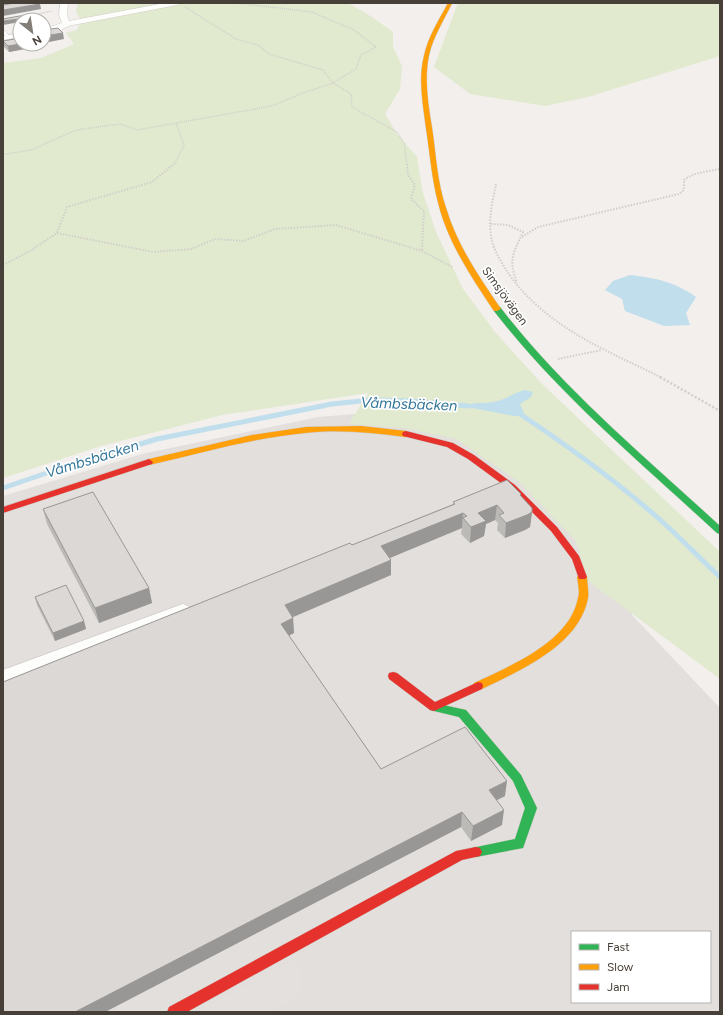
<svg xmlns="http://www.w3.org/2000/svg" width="723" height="1015" font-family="Figtree,sans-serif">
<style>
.industrial{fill:#e3dfdc;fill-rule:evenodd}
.green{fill:#e1eace}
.parking{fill:#e3e0dd}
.water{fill:#c0deec}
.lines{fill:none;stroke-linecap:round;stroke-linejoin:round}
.stream{stroke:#c0deec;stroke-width:5}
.lane-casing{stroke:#d0cdca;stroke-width:1}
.street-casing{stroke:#d0cdca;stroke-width:1}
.fast-casing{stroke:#d0cbc4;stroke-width:1}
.slow-casing{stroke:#d0cbc4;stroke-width:1}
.jam-casing{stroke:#d0cbc4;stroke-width:1}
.path-far2{stroke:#d2cfcb;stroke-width:1.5;stroke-dasharray:1 1;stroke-linecap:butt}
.path-far1{stroke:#d2cfcb;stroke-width:2;stroke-dasharray:1.5 1.5;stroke-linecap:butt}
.path{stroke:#d2cfcb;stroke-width:2.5;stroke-dasharray:2 2;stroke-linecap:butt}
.lane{fill:#fdfdfc;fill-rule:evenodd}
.street{fill:#fdfdfc;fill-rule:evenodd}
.fast{fill:#30b455;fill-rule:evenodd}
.slow{fill:#ff9f0a;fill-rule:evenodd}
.jam{fill:#e5322d;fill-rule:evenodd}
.wall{fill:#bcbab7}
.shaded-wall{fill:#999795}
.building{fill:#dbd8d5;stroke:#999795}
.labels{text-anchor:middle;stroke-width:3.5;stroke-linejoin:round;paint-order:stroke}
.far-street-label{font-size:12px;fill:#474038;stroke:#fff}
.water-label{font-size:15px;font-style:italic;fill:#35789c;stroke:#fff}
</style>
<rect width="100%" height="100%" fill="#f2efec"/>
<!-- industrial -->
<path class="industrial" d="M379 412 475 421 627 575 632 615 720 708V1012H3V496L142 454 318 417ZM572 932H710V1002H572Z"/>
<!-- green -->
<g class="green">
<polygon points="78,3 348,3 372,17 393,32 393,47 402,66 400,89 385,114 397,134 417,157 423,193 436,232 463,289 495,332 542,384 720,552 720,679 588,581 576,541 518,481 456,439 404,428 349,424 368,393 222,415 101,446 3,478 3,63 41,58 74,44 66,33 77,30 81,21 76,11"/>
<polygon points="458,3 720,3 720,56 588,97 545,106 470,94 434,67"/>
</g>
<!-- parking -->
<polygon class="parking" points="295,959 302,973 301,995 270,1012 196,1012"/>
<!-- water -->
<g class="water">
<path d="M630 275C656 278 675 282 696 297L686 313 690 325 664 326 625 311 622 299 605 290 613 281Z"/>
<path d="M525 390 533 392 531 397 520 404 524 413 514 416 462 406C475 401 488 405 501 400 509 397 516 392 525 390Z"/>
</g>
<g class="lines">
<!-- stream -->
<g class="stream">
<path d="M514 413 520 414C568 446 615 480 658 518 680 537 699 558 720 577"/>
<polyline points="3,488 67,466 157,439 332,404 371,400 412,401 468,406"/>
</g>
<!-- lane casing -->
<g class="lane-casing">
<polygon id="lane" points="3,29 9,36 9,38 7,38 3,33"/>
</g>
<!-- street casing -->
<g class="street-casing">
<g id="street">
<polygon points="60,3 68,3 67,15 69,21 165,3 181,3 177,5 68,26 61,30 44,33 44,29 62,23 59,15"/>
<polygon points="20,33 20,37 3,40 3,36"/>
<polygon points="183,604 188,606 191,610 188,614 3,683 3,670"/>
</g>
</g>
<!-- fast casing -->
<g class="fast-casing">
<g id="fast">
<path d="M494 307H500C563 389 644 456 720 526V534L717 533C640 462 558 394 494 311Z"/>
<polygon points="434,703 466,710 521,775 537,808 523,848 476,857 472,856 470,852 472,848 515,839 525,808 513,781 459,717 430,710 429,707 430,704"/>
</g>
</g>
<!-- slow casing -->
<g class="slow-casing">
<g id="slow">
<path d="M448 3H452C444 20 433 37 429 55 424 79 428 104 432 128 436 154 437 182 446 208 457 245 479 277 501 309L497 311H494C472 278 449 244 439 206 432 181 430 154 426 128 423 104 418 79 424 56 428 37 439 20 448 3Z"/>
<path d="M361 426 406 431 410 434 406 437C373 433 339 429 305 433 252 438 201 453 149 465L145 462 149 459 252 435 306 427Z"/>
<path d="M582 574 585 575 587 577C587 584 589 592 588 598 579 646 520 670 482 689L478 690 474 689 473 686 474 683C510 666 570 642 578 598 580 592 578 584 577 577L579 575Z"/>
</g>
</g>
<!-- jam casing -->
<g class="jam-casing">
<g id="jam">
<polygon points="406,431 453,443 474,455 515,485 557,527 579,556 587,577 585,579 579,579 572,559 551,531 509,489 468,459 447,447 403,436 402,434 403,432"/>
<polygon points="149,459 153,462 152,464 3,513 3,507"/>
<polygon points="393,672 397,673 435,702 478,682 482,683 483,686 482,689 434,711 430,710 389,679 388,676 389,673"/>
<polygon points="476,847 480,848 482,852 480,856 462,860 187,1012 167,1012 169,1007 456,851"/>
</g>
</g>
<!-- path-far2 -->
<g class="path-far2">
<polyline points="185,7 236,39 258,45 269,54 323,70 333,83 351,94 352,107 397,132 404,143 407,165"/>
<polyline points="29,16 52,11"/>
<polyline points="3,153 6,154 31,150 76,130 120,124 137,130 272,106 303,93 333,83 356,69 361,55 376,47 354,30 312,12 236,3"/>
<polyline points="174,165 184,145 176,123"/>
</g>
<!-- path-far1 -->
<g class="path-far1">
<polyline points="407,164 408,175 415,185 411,199 424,211 422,251"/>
<path d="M496 184C493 200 488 218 491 235 492 247 499 258 505 268 528 305 567 331 605 350 624 360 643 368 662 378"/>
<path d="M491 224 508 225 523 232C513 254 508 259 517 283"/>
<polyline points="57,233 153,252 191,249 215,239 243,241 275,229 336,225 422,251 452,267"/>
<path d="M522 237 538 227 679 194 684 190V180C694 172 707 172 719 169"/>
<polyline points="3,265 30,251 57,233 67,207 152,182 174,164"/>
<polyline points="558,359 602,350"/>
</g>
<!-- path -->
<polyline class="path" points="660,377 720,411"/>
<!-- lane -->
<use href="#lane" class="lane"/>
<!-- street -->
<use href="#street" class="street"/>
<!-- fast -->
<use href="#fast" class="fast"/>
<!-- slow -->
<use href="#slow" class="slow"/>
<!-- jam -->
<use href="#jam" class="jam"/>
</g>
<!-- wall -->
<g class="wall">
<polygon points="3,41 30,48 9,52 4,47"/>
<polygon points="521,494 521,497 532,512 530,527 525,530 505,538 497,530 498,523 495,520 486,524 484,536 470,543 461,534 462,528 390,558 391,575 293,617 294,633 289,636 381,769 505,796 497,800 502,825 471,841 461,827 105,1012 3,1012 3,682 352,545 453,504 453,502"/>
<polygon points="43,509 149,588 152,603 99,623 47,524"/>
<polygon points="35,597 84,621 86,629 55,641 37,605"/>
</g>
<!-- shaded-wall -->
<g class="shaded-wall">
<polygon points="40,4 41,9 3,16 3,10"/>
<polygon points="33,17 34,20 20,20 20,22 3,25 3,21"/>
<polygon points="63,33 64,39 44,43 44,36"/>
<polygon points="20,44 29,44 30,48 9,52 8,46"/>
<polygon points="497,505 495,520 486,524 484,536 470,543 471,527 478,513"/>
<polygon points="532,512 530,527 525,530 505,538 506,523"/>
<polygon points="463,513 462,528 380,562 381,546"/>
<polygon points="391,560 391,575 286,620 285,605"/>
<polygon points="149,588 152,603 99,623 95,608"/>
<polygon points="293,618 294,633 282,639 281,624"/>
<polygon points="84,621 86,629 55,641 53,633"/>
<polygon points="507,781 505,796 487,805 489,790"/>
<polygon points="504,810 502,825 471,841 473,826"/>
<polygon points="462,812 461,827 105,1012 75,1012"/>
</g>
<!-- building -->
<g class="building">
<polygon points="15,3 40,3 40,4 3,10 3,5"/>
<polygon points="31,14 33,17 3,21 3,19"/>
<polygon points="58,28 63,33 44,36 44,30"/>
<polygon points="20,38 20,44 8,46 3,41"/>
<polygon points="507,480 521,494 520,495 532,508 532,512 527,515 506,523 499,515 504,513 497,505 478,513 486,521 471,527 463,518 467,516 463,513 381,546 391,560 285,605 293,618 281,624 381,769 465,727 507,781 489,790 504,810 473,826 462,812 75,1012 3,1012 3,682 350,543 352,545 455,504 453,502"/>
<polygon points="93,492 149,588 95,608 43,509"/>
<polygon points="66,585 84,621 53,633 35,597"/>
</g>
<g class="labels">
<!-- far-street labels -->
<g class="far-street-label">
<text transform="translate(505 296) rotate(54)" y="4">Simsjövägen</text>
</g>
<!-- water labels -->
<g class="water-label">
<text transform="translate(409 404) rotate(2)" y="5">Våmbsbäcken</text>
<text transform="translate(92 459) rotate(-17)" y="5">Våmbsbäcken</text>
</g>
</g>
<!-- border -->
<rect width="723" height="1015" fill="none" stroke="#474038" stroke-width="8"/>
<!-- legend -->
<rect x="571" y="931" width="140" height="72" fill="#ffffff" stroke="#b5b3af"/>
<rect x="579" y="944" width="20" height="6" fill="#30b455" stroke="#b5b3af"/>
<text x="607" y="951" font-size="12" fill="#474038">Fast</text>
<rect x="579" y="964" width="20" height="6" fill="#ff9f0a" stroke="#b5b3af"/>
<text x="607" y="971" font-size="12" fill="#474038">Slow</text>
<rect x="579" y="984" width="20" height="6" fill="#e5322d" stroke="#b5b3af"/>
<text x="607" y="991" font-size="12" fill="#474038">Jam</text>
<!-- north arrow -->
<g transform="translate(32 32) rotate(150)"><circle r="19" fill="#ffffff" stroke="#b5b3af"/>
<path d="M0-3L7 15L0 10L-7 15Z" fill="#837d77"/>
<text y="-6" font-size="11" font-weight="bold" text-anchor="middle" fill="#474038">N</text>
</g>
</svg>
